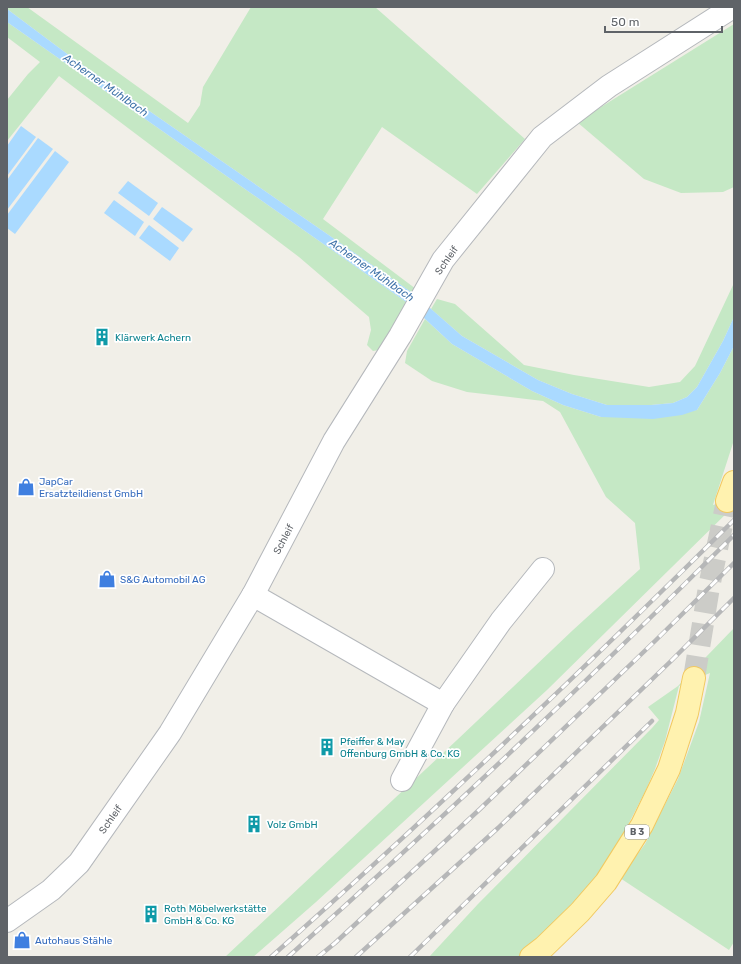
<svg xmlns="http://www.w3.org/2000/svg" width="741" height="964" font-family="Rubik,sans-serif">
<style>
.green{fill:#c5e8c5}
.water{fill:#aadaff}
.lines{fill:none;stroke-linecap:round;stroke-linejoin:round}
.major-tunnel{stroke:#ccccc8;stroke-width:22;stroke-dasharray:22 11;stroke-linecap:butt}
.minor-casing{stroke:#b5b8bc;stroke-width:24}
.major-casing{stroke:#f2c960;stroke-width:24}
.minor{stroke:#fff;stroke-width:22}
.major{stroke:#fff2af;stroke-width:22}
.rail-casing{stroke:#b6b7b8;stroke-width:4.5}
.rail{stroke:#fff;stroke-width:3;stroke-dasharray:9;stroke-linecap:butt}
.labels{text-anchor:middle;stroke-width:3.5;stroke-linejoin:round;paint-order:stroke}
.shield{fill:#fff;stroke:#8f9295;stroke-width:1}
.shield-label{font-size:9px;font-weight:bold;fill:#5f6368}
.street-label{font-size:10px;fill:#5f6368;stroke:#fff}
.culture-label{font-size:10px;fill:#0d838f;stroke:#fff;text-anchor:start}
.shop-label{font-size:10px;fill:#366cbe;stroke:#fff;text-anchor:start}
.water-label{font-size:11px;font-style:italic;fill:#4174aa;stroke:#fff}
</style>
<rect width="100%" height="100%" fill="#f1efe8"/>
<!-- green -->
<g class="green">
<polygon points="7,7 27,7 188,123 200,105 203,87 251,7 375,7 525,139 477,194 382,127 323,219 416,289 414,294 74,59 7,9"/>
<polygon points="7,22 409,304 379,350 373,351 367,345 371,330 369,317 299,257 59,76 7,141 7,100 28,74 40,62 7,37"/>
<polygon points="734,24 734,187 723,192 681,193 644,179 577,122"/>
<polygon points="734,283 734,317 723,341 697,387 687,397 673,403 651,405 607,405 572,394 538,380 462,336 431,309 437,299 455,304 524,365 574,375 649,387 680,382 695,366"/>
<polygon points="425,319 452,344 532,391 563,405 601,417 697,410 720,373 734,346 734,440 713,505 734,499 734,506 547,690 316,902 253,957 225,957 457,740 573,630 640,569 635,523 606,497 560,412 543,401 467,392 432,381 405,363 407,351"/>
<polygon points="734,628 734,942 729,950 620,878 645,844 678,779 699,722 710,673 679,686 665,741 655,769 645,792 629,823 603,870 539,942 520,957 429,957 478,904 652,728 659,720 648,707 678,686"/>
</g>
<!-- water -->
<g class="water">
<polygon points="7,9 74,59 414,294 462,336 538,380 572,394 607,405 651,405 673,403 687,397 697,387 723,341 734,317 734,346 720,373 697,410 682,415 653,419 601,417 563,405 532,391 452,344 409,304 7,22"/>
<polygon points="21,126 36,137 7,176 7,146"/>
<polygon points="38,138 53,149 7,210 7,180"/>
<polygon points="55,151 69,162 15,234 7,228 7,215"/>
<polygon points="128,181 158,203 149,216 118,193"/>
<polygon points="114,200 144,222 135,236 104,213"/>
<polygon points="162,207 193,229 183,242 153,219"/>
<polygon points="149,225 179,248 170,261 139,238"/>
</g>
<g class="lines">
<!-- major-tunnel -->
<polyline class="major-tunnel" points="694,678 709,587 727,501"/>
<!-- minor casing -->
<g class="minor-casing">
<g id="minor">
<polyline points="253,595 443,704 501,621 543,569"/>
<polyline points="402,780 443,704"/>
<polyline points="7,921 51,890 79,863 170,733 253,595 334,441 400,336 443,260 542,137 609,86 733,7"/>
</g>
</g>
<!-- major casing -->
<g class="major-casing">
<g id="major">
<polyline points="727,501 734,482"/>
<polyline points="531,957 544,947 580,912 606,882 642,825 669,769 687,713 694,678"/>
</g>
</g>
<!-- minor -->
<use href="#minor" class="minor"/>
<!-- major -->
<use href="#major" class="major"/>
<!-- rail casing -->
<g class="rail-casing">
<g id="rail">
<path d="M271 957C430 816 583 670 734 520"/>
<path d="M288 957C440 821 589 680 734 535"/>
<polyline points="318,957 335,943 480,809 655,641 734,563"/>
<polyline points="356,957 498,828 671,661 734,598"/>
<polyline points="410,957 652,721"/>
</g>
</g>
<!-- rail -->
<use href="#rail" class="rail"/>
</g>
<!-- icons -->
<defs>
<g id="building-bare" transform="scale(1.38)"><path d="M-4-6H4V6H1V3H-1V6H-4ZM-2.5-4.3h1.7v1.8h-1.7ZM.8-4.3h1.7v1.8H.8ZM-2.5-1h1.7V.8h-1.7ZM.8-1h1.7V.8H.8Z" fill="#0f9aa8" stroke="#fff" stroke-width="2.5" paint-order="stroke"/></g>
<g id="shop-bare" transform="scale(1.38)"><path d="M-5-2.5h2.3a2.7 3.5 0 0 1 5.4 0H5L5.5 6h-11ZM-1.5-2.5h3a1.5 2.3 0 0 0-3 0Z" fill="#3f7fe0" stroke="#fff" stroke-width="2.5" paint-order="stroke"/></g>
</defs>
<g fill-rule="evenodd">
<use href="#building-bare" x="102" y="337"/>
<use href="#shop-bare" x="26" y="487"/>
<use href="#shop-bare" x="107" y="579"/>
<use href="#building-bare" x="327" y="747"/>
<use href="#building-bare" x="254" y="824"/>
<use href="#building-bare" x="151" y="914"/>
<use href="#shop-bare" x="22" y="940"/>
</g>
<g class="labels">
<!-- shield labels -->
<rect class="shield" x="625" y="825" width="24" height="14" rx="3"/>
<g class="shield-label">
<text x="637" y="835">B 3</text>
</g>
<!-- street labels -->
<g class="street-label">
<text transform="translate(446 260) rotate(-55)" y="4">Schleif</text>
<text transform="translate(283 539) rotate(-62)" y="4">Schleif</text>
<text transform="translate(110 819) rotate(-55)" y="4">Schleif</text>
</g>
<!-- culture labels -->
<g class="culture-label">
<text x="115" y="341">Klärwerk Achern</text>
<text x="340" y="745">Pfeiffer &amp; May<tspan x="340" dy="12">Offenburg GmbH &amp; Co. KG</tspan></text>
<text x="267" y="828">Volz GmbH</text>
<text x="164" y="912">Roth Möbelwerkstätte<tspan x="164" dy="12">GmbH &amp; Co. KG</tspan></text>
</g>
<!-- shop labels -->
<g class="shop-label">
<text x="39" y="485">JapCar<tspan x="39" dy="12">Ersatzteildienst GmbH</tspan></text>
<text x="120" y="583">S&amp;G Automobil AG</text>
<text x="35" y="944">Autohaus Stähle</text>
</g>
<!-- water labels -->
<g class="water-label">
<text transform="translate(106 85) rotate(35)" y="4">Acherner Mühlbach</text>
<text transform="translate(372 270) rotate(35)" y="4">Acherner Mühlbach</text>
</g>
</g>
<!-- border -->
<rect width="741" height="964" fill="none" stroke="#5f6368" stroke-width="16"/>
<!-- scale -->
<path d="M605 26v6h117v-6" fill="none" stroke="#5f6368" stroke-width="2"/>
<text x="611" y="26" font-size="12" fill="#5f6368" stroke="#ffffff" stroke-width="3" paint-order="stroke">50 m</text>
</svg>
